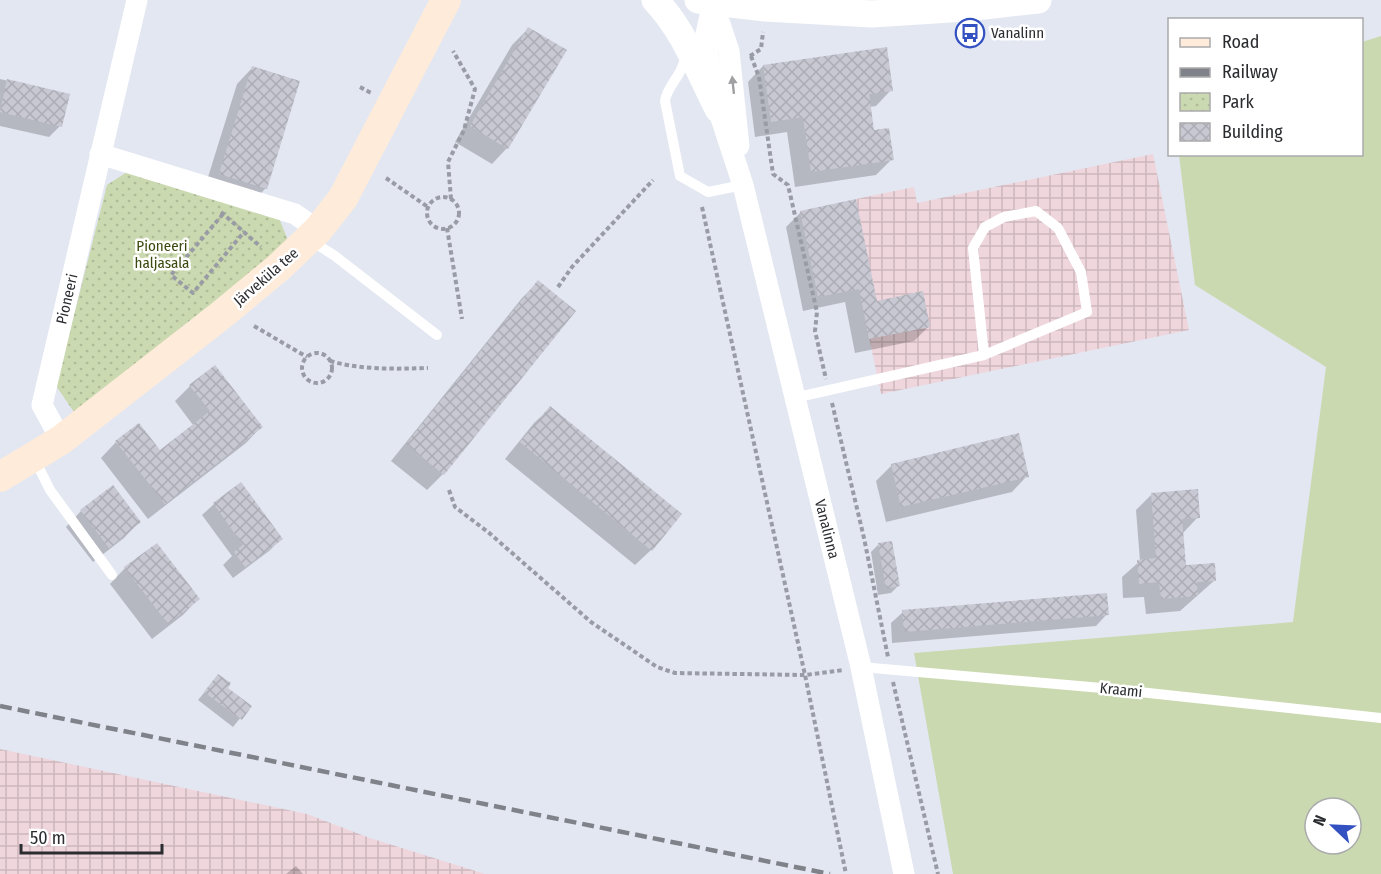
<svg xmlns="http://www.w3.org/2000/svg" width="1381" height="874" font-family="'Fira Sans Condensed',sans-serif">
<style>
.industrial{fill:url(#industrial-grid)}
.grass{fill:#cbd9b0;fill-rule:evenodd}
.park{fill:url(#park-dots)}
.shadow{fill:#0003}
.building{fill:url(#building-cross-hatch)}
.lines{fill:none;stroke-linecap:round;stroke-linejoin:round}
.path{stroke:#999ca4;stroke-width:4;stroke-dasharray:4.5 3;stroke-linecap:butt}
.service{stroke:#fff;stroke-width:10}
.minor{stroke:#fff;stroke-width:21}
.tertiary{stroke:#fff;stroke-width:27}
.secondary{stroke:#feebda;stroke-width:30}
.rail{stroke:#80828a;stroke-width:4.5;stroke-dasharray:12 6;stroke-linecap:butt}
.oneway{fill:#a0a0a2}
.labels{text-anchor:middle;stroke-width:5;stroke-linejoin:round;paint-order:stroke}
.poi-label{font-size:15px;fill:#2b2c30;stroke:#fff;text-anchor:start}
.park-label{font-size:15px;fill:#39490d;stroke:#fff}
.street-label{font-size:15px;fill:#2b2c30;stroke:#fff}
</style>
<defs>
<pattern id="industrial-grid" width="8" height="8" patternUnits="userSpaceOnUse" patternTransform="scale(1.5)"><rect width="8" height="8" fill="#efd6dd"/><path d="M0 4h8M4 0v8" fill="none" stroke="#cdb8be"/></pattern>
<pattern id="park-dots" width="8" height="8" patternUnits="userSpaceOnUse" patternTransform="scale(1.5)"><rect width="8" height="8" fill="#cbd9b0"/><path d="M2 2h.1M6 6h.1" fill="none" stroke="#aeba98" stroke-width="1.8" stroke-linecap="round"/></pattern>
<pattern id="building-cross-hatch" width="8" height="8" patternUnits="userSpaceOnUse" patternTransform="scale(1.5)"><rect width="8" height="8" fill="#c8c8d3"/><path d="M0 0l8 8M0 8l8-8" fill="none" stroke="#acacb5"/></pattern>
</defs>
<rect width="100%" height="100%" fill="#e3e7f2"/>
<!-- industrial -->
<g class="industrial">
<polygon points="1153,154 1189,330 881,394 862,304 856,199 914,187 917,203"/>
<polygon points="0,749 307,814 370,838 485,874 0,874"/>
</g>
<!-- grass -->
<path class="grass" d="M1381 36V874H953L914 653 1293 622 1326 367 1195 285 1179 155 1362 154V42ZM1315 808H1351V844H1315Z"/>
<!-- park -->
<polygon class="park" points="127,172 279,218 289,243 74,412 56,386 107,185"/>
<!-- shadow -->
<g class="shadow">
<polygon points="528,29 507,148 492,164 455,142 512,45"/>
<polygon points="763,66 891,90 876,106 870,107 873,131 892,159 876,175 795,187 787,132 755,137 748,82"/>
<polygon points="252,68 266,188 250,204 204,190 237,84"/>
<polygon points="0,79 68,95 60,126 49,137 0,126"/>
<polygon points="801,212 876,303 929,326 914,341 855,353 845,302 803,311 786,227"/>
<polygon points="538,282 574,311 443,474 427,490 391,461 522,298"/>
<polygon points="190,386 261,427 246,443 148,519 101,458 116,442 160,452 193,425 175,401"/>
<polygon points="550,408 651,550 635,565 505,459 534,423"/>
<polygon points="892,465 1027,476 1012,492 886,522 876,481"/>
<polygon points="1151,495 1198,517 1183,533 1184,567 1215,580 1180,611 1146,614 1144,597 1123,598 1122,577 1140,561 1136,510"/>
<polygon points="214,504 281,539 269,551 233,578 223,565 232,556 202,515"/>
<polygon points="81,511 139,522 124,538 93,562 66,527"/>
<polygon points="879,544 898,586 891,593 878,595 871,552"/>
<polygon points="125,568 198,599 183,615 152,639 110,584"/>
<polygon points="903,612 1107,614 1096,626 892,643 891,623"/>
<polygon points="218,676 226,688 250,706 233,727 198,700"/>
<polygon points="296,866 303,874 286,874"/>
</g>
<!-- building -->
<g class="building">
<polygon points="528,27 567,50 508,149 470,126"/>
<polygon points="887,47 893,91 869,94 874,130 889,128 894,160 811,172 803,117 771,122 763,65"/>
<polygon points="252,66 300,81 267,189 219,174"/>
<polygon points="7,79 70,94 62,127 0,112"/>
<polygon points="856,199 877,301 923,291 930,327 869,339 859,289 818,297 800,211"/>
<polygon points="538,280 576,311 444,475 406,444"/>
<polygon points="215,365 263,427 165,504 115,441 139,423 160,450 210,411 189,385"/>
<polygon points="550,406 682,514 652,551 520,442"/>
<polygon points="1019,433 1029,477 901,507 891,464"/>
<polygon points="241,482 283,539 245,567 234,552 243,545 213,503"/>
<polygon points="113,485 141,522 109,548 80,510"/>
<polygon points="1198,489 1200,518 1182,519 1186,565 1215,563 1216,581 1197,582 1198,596 1161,599 1159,582 1139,584 1137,560 1156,558 1151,493"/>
<polygon points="892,541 900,586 886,589 878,543"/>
<polygon points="157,543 200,599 168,624 124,567"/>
<polygon points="1107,593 1109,615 904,632 902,610"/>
<polygon points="218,674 231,683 228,688 252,706 242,720 204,692"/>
</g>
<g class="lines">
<!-- path -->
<g class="path">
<polyline points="750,56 761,49 763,32"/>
<polyline points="751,56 759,77 773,174 788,185 817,312 815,331 826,379"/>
<polyline points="360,87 373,94"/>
<polyline points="386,178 428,207"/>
<circle cx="443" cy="213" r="16"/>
<polyline points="451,199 448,162 464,130 475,89 453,51"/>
<polyline points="702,207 805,675 846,874"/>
<polyline points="221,212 261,247"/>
<polyline points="223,214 171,275 193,293 244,232"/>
<polyline points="447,228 462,319"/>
<polyline points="558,287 572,267 653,180"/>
<polyline points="254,326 307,357"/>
<circle cx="317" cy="368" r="15"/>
<path d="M330 361C362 370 395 369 428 368"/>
<polyline points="832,403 864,538 888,657"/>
<polyline points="449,490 455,507 488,532 591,622 657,667 675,673 805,675 844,670"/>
<polyline points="893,682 938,874"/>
</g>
<!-- service -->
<g class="service">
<path d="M686 54C683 76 667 85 665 101L680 176 708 192 743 185"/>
<polyline points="310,240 335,256 437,335"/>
<polyline points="794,398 984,355 973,248 985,227 1004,217 1036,211 1058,228 1081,272 1087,312 984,355"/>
<polyline points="34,458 50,490 112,575"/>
<polyline points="861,667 1102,688 1381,718"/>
</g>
<!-- minor -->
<g class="minor">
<polyline points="713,3 705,38 718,109 743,185 861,667 904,874"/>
<polyline points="713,3 729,51 739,146"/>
<polyline points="100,154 295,214 318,230"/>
<polyline points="61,440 42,405 137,0"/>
</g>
<!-- tertiary -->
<g class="tertiary">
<path d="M655 0C684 30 699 72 718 109"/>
<polyline points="698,0 765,8 872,14 966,8 1038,0"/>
</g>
<!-- secondary -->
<polyline class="secondary" points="0,477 61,440 220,316 278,268 318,230 343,198 446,0"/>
<!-- rail -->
<polyline class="rail" points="0,706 830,874"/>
</g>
<!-- one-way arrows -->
<defs><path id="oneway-solid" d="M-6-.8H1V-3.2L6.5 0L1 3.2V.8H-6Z" transform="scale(1.5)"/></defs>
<use class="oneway" href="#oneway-solid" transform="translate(733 85) rotate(-96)"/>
<!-- icons -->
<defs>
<g id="bus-ring" transform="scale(1.5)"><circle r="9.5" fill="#fff" stroke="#3451c2" stroke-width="1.5"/><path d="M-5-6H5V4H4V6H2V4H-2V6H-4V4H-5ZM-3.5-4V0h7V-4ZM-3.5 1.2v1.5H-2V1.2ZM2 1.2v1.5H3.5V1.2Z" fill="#3451c2"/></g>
</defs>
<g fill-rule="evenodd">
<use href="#bus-ring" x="970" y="33"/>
</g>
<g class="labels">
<!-- poi labels -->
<g class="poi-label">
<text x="991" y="38">Vanalinn</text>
</g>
<!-- park labels -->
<g class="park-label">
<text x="162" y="251">Pioneeri<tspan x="162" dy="17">haljasala</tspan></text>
</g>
<!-- street labels -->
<g class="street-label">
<text transform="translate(266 277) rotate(-41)" y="5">Järveküla tee</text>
<text transform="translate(67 299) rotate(-77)" y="5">Pioneeri</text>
<text transform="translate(827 529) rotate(76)" y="5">Vanalinna</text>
<text transform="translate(1121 690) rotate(6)" y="5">Kraami</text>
</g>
</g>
<!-- legend -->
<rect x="1168" y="18" width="195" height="138" fill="#ffffff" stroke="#aaabac" stroke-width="1.5"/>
<rect x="1180" y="38" width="30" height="9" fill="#feebda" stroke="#aaabac" stroke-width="1.5"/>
<text x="1222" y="48" font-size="18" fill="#2b2c30">Road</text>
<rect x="1180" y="68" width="30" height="9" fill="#80828a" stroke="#aaabac" stroke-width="1.5"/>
<text x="1222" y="78" font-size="18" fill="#2b2c30">Railway</text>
<rect x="1180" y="93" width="30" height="18" fill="url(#park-dots)" stroke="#aaabac" stroke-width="1.5"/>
<text x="1222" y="108" font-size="18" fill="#2b2c30">Park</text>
<rect x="1180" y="123" width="30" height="18" fill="url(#building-cross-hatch)" stroke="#aaabac" stroke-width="1.5"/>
<text x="1222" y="138" font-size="18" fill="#2b2c30">Building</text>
<!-- north arrow -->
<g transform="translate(1333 826) rotate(293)"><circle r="28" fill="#ffffff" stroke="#aaabac" stroke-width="1.5"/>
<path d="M0-4.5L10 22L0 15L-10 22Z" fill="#3451c2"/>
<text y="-9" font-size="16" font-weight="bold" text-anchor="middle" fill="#2b2c30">N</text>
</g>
<!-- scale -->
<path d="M21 844v9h141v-9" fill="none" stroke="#2b2c30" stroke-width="3"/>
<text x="30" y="844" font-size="18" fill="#2b2c30" stroke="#ffffff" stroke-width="4.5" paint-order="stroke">50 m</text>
</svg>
